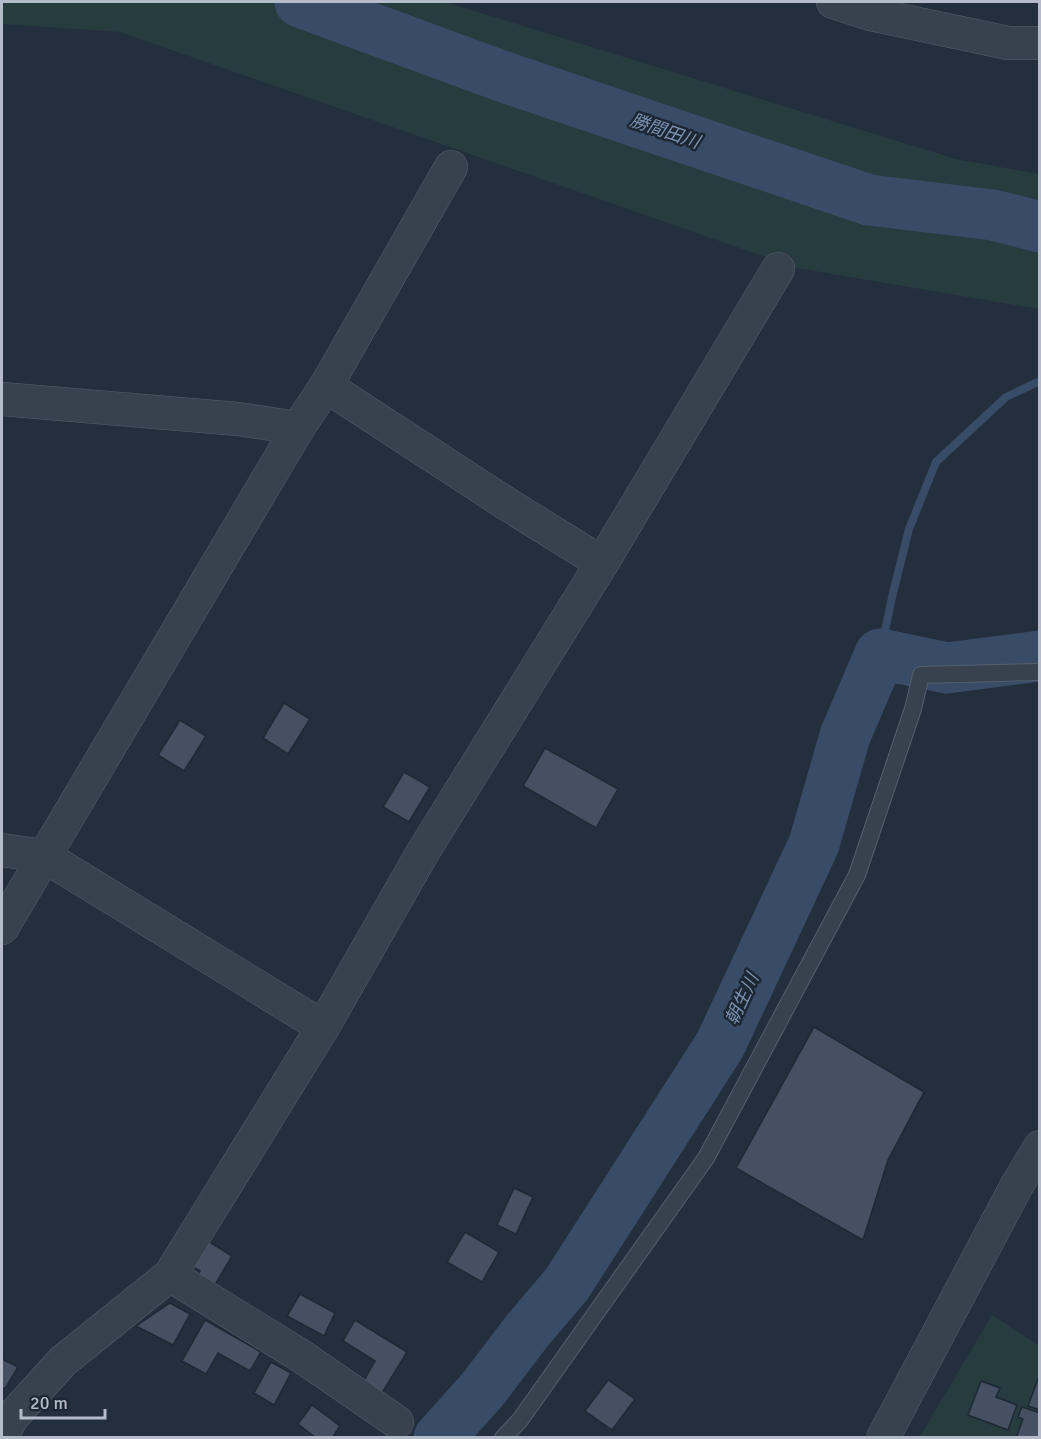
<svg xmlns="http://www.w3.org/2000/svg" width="1041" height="1439" font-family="Signika,'Noto Sans JP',sans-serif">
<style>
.green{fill:#263c3f}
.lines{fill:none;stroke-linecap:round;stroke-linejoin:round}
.stream{stroke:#394c67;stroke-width:8}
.river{stroke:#394c67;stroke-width:51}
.building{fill:#455162;stroke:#1f2835;stroke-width:1.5}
.service-casing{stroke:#565f6c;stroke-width:18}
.minor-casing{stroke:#565f6c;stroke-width:34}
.tertiary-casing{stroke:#565f6c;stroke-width:34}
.service{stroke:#38414e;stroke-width:16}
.minor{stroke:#38414e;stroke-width:33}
.tertiary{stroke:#38414e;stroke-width:33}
.labels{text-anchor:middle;stroke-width:5;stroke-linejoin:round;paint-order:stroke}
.water-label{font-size:18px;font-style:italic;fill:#7c92b1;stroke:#1d2633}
</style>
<rect width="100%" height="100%" fill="#242f3e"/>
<!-- green -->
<g class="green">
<polygon points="2,2 445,2 956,159 1039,174 1039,309 797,268 120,32 2,24"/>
<polygon points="992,1315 1039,1346 1039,1437 919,1438"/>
</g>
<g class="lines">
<!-- stream -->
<polyline class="stream" points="880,654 893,593 909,529 936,462 1006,397 1040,381"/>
<!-- river -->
<g class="river">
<polyline points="300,2 507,78 869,200 993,215 1040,227"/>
<polyline points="439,1438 483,1389 527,1331 567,1284 720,1045 814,844 845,736 880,654 947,668 1040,656"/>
</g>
</g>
<!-- building -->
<g class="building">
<polygon points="284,703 310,719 288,754 263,738"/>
<polygon points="180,720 206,736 184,771 158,755"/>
<polygon points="545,748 618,789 596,828 523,786"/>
<polygon points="404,772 430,787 409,822 383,807"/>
<polygon points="814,1027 924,1092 888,1160 863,1240 736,1168"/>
<polygon points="514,1188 533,1197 516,1234 497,1225"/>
<polygon points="465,1232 499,1252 482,1282 447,1262"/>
<polygon points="208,1241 232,1256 213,1288 196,1278 200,1271 192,1266"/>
<polygon points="300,1294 335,1313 324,1336 287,1316"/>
<polygon points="170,1303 190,1314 173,1345 136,1326"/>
<polygon points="205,1320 261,1352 250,1371 218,1353 206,1374 182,1361"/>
<polygon points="355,1320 407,1352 382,1393 363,1382 375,1361 343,1341"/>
<polygon points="2,1359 18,1367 5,1389 2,1387"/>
<polygon points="271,1362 291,1373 274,1405 254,1393"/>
<polygon points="1040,1374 1040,1410 1028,1406"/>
<polygon points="608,1380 635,1399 612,1430 585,1411"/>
<polygon points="981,1381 1000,1388 996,1397 1017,1405 1008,1430 968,1415"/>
<polygon points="312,1405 340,1426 332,1438 316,1438 298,1424"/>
<polygon points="1022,1407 1040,1413 1040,1438 1016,1438 1023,1419 1018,1417"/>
</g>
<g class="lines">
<!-- service casing -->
<g class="service-casing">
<polyline id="service" points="503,1438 520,1420 706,1158 857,875 913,709 921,675 1040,672"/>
</g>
<!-- minor casing -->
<g class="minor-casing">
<g id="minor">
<polyline points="833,2 871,14 1008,43 1040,43"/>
<polyline points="326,386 507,504 602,563"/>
<polyline points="2,399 238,419 298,428 326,386 451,167"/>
<polyline points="2,850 44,856 323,1027"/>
<polyline points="2,928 298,428"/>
<polyline points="170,1275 301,1356 397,1422"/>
<polyline points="2,1435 13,1416 63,1361 170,1275 323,1027 423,852 602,563 778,269"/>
</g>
</g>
<!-- tertiary casing -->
<g class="tertiary-casing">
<polyline id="tertiary" points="883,1438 1016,1187 1040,1147"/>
</g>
<!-- service -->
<use href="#service" class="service"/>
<!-- minor -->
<use href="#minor" class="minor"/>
<!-- tertiary -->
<use href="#tertiary" class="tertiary"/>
</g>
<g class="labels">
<!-- water labels -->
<g class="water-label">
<text transform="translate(665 131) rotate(19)" y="6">勝間田川</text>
<text transform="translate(742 999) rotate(-65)" y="6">朝生川</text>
</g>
</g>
<!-- border -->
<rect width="1041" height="1439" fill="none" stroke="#b4bcc9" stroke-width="6"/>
<!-- scale -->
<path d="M21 1409v9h84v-9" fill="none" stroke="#b4bcc9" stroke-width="3"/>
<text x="30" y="1409" font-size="18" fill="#b4bcc9" stroke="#1d2633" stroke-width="4.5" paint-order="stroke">20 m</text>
</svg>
